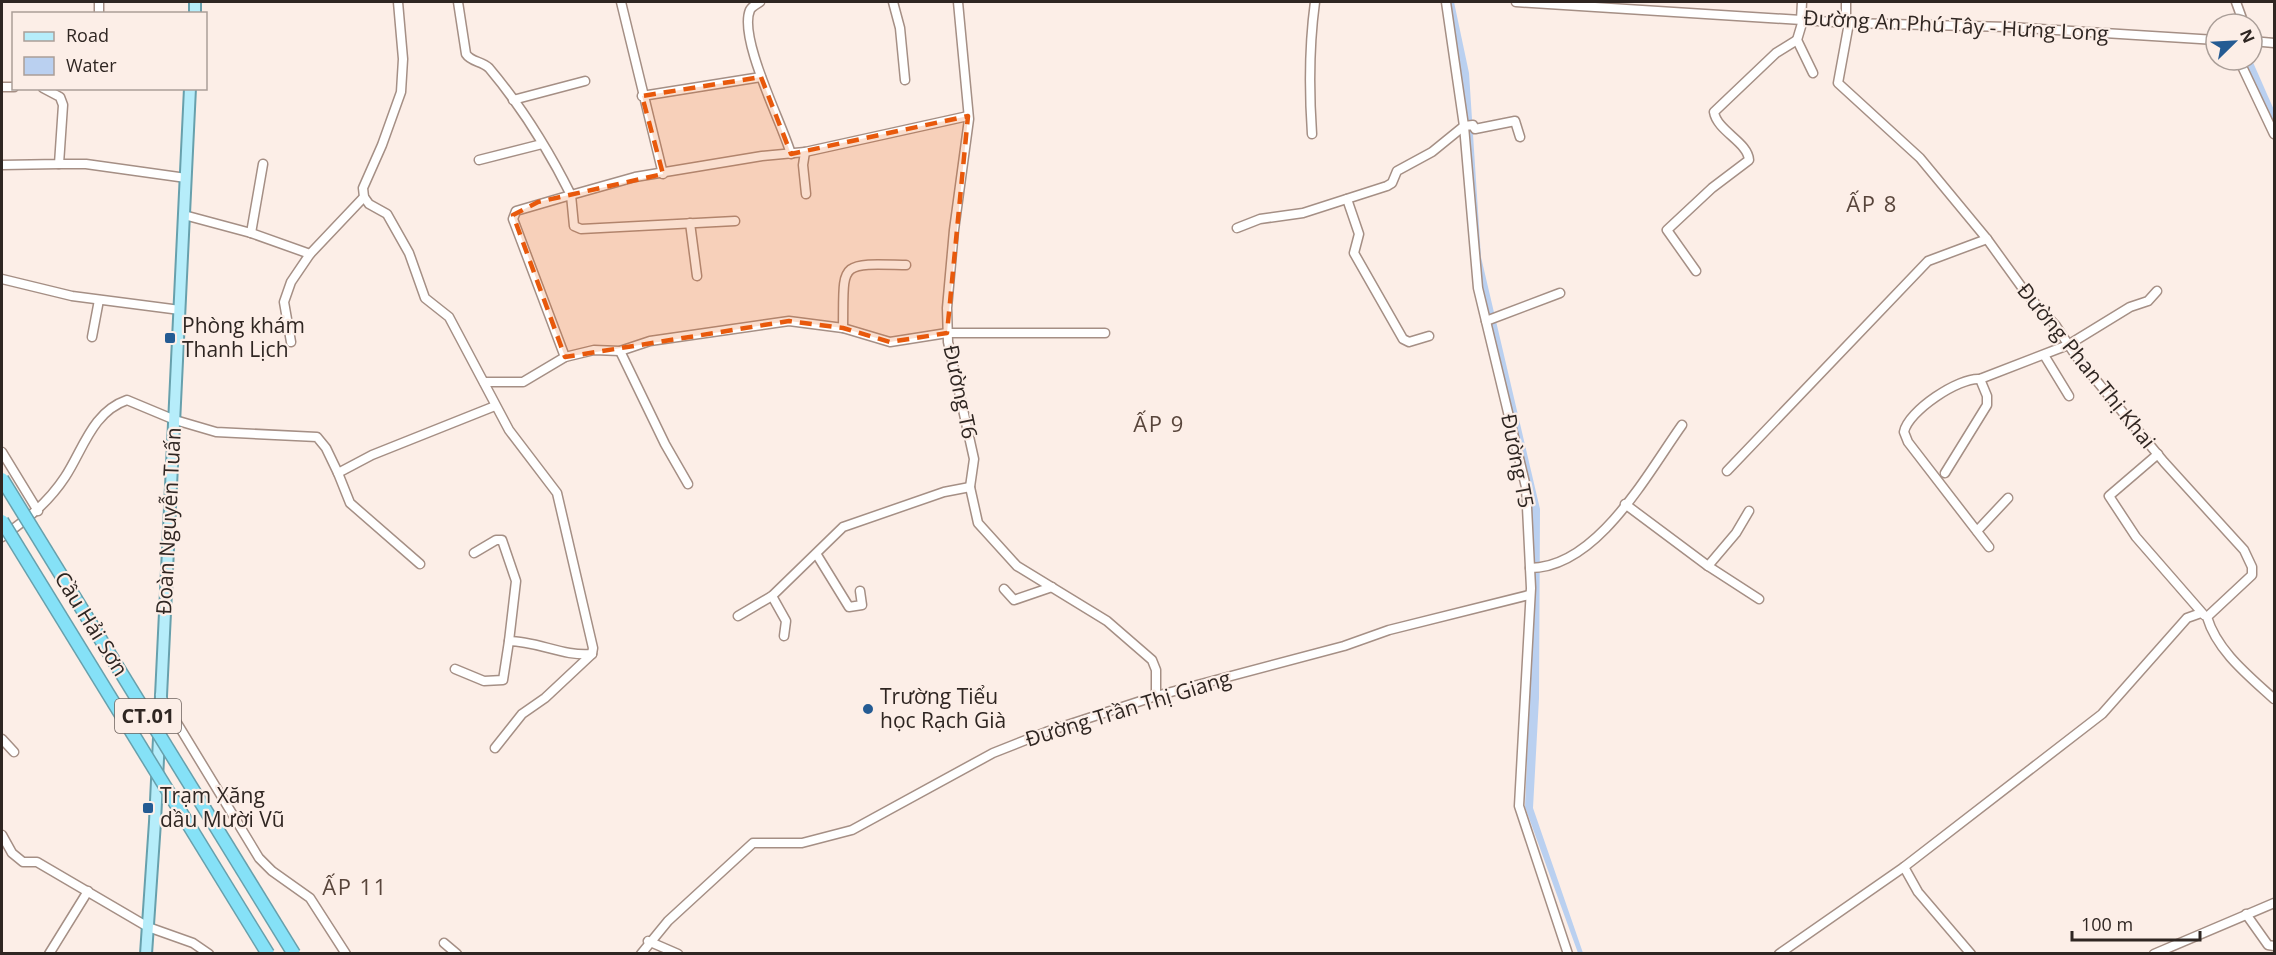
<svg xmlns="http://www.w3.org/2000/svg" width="2276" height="955" font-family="'Open Sans',sans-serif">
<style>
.water{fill:#bad0f0}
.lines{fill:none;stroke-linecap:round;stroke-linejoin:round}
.minor-casing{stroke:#a58f85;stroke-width:11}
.major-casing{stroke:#67a0ac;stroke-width:14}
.minor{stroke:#fff;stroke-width:8}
.major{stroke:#b6edfa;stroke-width:10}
.highway-bridge-casing{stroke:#67a0ac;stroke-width:15;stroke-linecap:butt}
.highway-bridge{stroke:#85e1f7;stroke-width:12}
.marked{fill:#e8590c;fill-opacity:0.2;stroke:#e8590c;stroke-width:4.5;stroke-dasharray:12 8;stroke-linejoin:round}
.poi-dot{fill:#245b93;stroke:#fceee7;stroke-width:2}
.labels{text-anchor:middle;stroke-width:4.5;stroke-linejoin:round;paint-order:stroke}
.shield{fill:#fceee7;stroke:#6c625d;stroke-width:1.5}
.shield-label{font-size:20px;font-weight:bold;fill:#2f2622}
.street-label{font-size:21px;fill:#2f2622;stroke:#fceee7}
.poi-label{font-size:21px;fill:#2f2622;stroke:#fceee7;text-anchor:start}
.neighbourhood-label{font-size:22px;letter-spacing:1.5px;fill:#58453b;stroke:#fceee7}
</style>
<rect width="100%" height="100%" fill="#fceee7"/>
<!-- water -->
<g class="water">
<polygon points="1446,2 1454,2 1469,73 1481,257 1540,509 1539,698 1533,808 1583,953 1578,953 1525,807 1533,614 1532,513 1527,481 1479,281"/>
<polygon points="2242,60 2252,60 2274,110 2274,128"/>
</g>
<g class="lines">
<!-- minor casing -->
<g class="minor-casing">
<g id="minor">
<polyline points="99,2 99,14"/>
<polyline points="398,2 403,59 401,92 382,145 363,188 364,197 369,204 387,214 409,253 425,298 449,317 509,430 557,493 593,648 592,654 545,698 522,714 495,748"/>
<path d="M458 2 466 54C471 62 482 61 489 68 521 106 549 151 571 195L635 177 762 156 805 152 968 116"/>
<polyline points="621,2 663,174"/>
<path d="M760 2C757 4 752 6 750 10 738 38 782 123 791 154"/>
<polyline points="893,2 900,28 905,80"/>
<polyline points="958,2 969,119 954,230 947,308 948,342 974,459 970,487 978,523 1017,566 1107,621 1152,660 1156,670 1156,696"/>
<polyline points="1446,2 1464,126 1478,288 1526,487 1531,588 1519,806 1568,954"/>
<polyline points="1516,2 1849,23 2009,27 2216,40"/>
<polyline points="2236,2 2244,24"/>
<polyline points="1801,20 1802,2"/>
<polyline points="1803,20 1797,40 1813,73"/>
<polyline points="1846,22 1846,2"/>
<path d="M1849 23 1838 83 1920 158 1987 239 2026 293 2056 326 2076 356 2164 462 2244 550 2252 567V575L2207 617C2217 651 2249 676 2274 699"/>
<polyline points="2252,41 2274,43"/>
<polyline points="2239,60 2274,134"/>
<polyline points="2,87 14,87"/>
<polyline points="642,96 761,77"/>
<polyline points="513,100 585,81"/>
<path d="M1312 134C1309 90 1309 46 1315 2"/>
<polyline points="805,152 803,165 806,194"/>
<polyline points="479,160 542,144"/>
<polyline points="59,164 86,164 186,178"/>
<polyline points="2,165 59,164 63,105 60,97 43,88"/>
<polyline points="1347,199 1359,234 1354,253 1403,339 1409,342 1429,336"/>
<polyline points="184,215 251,233 310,254 364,197"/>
<polyline points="690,223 697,276"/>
<polyline points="1237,228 1260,219 1303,213 1387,186 1392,183 1397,171 1432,152 1464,126 1473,125 1475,129 1515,121 1520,137"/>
<polyline points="251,233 263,164"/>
<path d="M1696 271 1667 230 1712 188 1749 160C1748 142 1717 131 1714 112L1776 53 1797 40"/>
<polyline points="2,279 72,296 180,310"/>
<polyline points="1486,321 1560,293"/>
<path d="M843 328C844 262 837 263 906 265"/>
<polyline points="92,337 99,300"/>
<polyline points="291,342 284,302 291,282 310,254"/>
<polyline points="620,351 665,444 688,484"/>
<polyline points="2044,355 2069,396"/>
<polyline points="565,357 594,350 620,351 650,341 789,321 843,328 890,342 947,333 1105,333"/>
<polyline points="484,382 523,382 565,357 513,219 516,211 571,195 574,226 581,229 735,221"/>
<polyline points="2,452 38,511"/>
<polyline points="2158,454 2109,496 2136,537 2204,615"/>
<polyline points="1727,471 1928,261 1987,239"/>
<polyline points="1945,473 1987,405 1987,396 1980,379"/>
<polyline points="1625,504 1708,566 1759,599"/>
<polyline points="1977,531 2008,498"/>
<path d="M2 537C26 520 48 503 65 477 83 450 92 412 127 400L175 420 216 432 317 437 326 448 338 473"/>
<path d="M1989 547 1908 442 1904 432C1908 411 1959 377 1980 379L2068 345 2130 307 2148 301 2157 291"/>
<polyline points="474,553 496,540 502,540 516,581 509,641"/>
<polyline points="817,555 849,607 862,605 860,591"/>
<polyline points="420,564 350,503 338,473 372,455 495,406"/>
<polyline points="1708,566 1736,533 1749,511"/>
<path d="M1530 568C1597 568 1647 474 1682 425"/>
<polyline points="1004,589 1014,600 1052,587"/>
<polyline points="772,596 786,621 784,636"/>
<polyline points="738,616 772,596 843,527 944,492 970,487"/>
<path d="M455 669 484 681 503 680 509 641C537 641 564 657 592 654"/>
<polyline points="160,695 259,858 272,871 310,898 346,954"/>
<polyline points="2,739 14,752"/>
<polyline points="2,835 12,853 23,862 37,862 148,927 193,943 209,954"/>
<polyline points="1904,867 1918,892 1971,954"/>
<polyline points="2246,914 2268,945 2274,946"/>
<polyline points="648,941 678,954"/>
<polyline points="444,943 457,954"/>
<polyline points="49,954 88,891"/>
<polyline points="641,954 668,921 753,843 802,843 852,830 993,753 1046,732 1156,696 1344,646 1389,630 1529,595"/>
<polyline points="1779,954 1904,867 2102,714 2187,618 2201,613"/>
<polyline points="2154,954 2274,903"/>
</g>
</g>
<!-- major casing -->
<g class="major-casing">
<g id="major">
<polyline points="195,14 195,2"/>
<polyline points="146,954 155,822 190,88"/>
</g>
</g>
<!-- minor -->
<use href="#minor" class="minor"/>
<!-- major -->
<use href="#major" class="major"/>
<!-- highway-bridge casing -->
<g class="highway-bridge-casing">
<g id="highway-bridge">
<polyline points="2,479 294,954"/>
<polyline points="2,521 268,954"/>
</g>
</g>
<!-- highway-bridge -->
<use href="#highway-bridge" class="highway-bridge"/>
</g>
<!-- marked area -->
<path class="marked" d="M761 77 791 154 968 116 947 333 890 342 843 328 789 321 565 357 513 215 538 202 663 174 642 96Z"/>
<!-- markers -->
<g class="poi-dot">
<rect x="164" y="332" width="12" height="12" rx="3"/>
<circle cx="868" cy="709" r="6"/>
<rect x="142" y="802" width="12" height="12" rx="3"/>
</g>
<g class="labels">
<!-- shield labels -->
<rect class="shield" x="115" y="699" width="66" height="34" rx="4.5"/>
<g class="shield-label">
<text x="148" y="723">CT.01</text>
</g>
<!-- street labels -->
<g class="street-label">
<text transform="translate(1956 26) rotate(3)" y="7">Đường An Phú Tây - Hưng Long</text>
<text transform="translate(2086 366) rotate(51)" y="7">Đường Phan Thị Khai</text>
<text transform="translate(960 392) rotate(78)" y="7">Đường T6</text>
<text transform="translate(1517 461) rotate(79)" y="7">Đường T5</text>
<text transform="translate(169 521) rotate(-87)" y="7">Đoàn Nguyễn Tuấn</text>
<text transform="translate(91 624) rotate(58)" y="7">Cầu Hải Sơn</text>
<text transform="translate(1128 709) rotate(-17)" y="7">Đường Trần Thị Giang</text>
</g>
<!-- poi labels -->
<g class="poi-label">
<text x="182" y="333">Phòng khám<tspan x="182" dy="24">Thanh Lịch</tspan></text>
<text x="880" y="704">Trường Tiểu<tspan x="880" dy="24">học Rạch Già</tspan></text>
<text x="160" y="803">Trạm Xăng<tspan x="160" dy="24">dầu Mười Vũ</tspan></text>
</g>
<!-- neighbourhood labels -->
<g class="neighbourhood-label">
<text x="1872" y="212">ẤP 8</text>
<text x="1159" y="432">ẤP 9</text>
<text x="355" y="895">ẤP 11</text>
</g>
</g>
<!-- border -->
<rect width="2276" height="955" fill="none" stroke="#2f2622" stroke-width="6"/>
<!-- legend -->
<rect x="12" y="12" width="195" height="78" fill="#fceee7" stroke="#aa9e98" stroke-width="1.5"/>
<rect x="24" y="32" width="30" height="9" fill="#b6edfa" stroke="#aa9e98" stroke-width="1.5"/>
<text x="66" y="42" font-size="18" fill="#2f2622">Road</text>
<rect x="24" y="57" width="30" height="18" fill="#bad0f0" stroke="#aa9e98" stroke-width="1.5"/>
<text x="66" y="72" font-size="18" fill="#2f2622">Water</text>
<!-- north arrow -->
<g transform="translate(2234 42) rotate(66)"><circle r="28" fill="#fceee7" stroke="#aa9e98" stroke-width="1.5"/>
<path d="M0-4.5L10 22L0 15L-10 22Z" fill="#245b93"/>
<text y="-9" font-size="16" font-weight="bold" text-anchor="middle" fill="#2f2622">N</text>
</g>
<!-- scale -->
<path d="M2072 931v9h128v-9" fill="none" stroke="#2f2622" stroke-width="3"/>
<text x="2081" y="931" font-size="18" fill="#2f2622" stroke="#fceee7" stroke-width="4.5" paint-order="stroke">100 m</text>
</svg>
